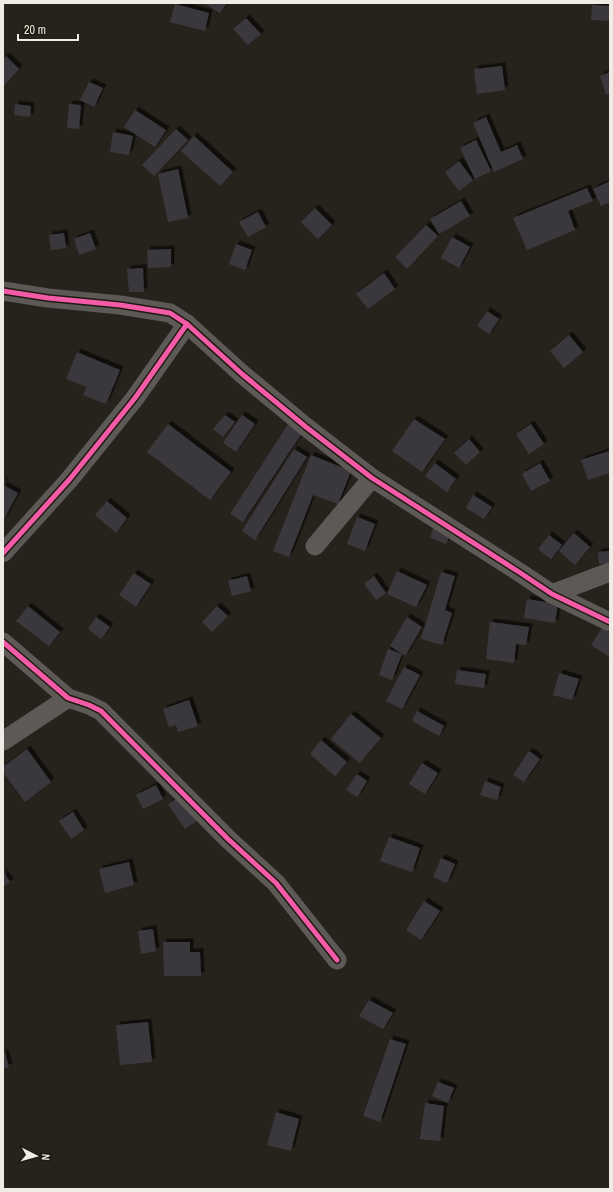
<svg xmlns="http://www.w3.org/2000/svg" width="613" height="1192" font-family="'Archivo Narrow',sans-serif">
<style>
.building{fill:#3b393d;filter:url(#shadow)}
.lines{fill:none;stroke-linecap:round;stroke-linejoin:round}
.street{stroke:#5c5957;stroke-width:19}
.cycleway-casing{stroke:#1f1b10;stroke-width:8}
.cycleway{stroke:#f35aa7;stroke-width:5}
</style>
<defs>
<filter id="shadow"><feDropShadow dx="3.5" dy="-3.5" stdDeviation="0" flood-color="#0009"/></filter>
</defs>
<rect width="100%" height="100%" fill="#26231c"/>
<!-- building -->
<g class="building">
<polygon points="204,3 227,3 220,13"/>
<polygon points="175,4 209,13 205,31 170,22"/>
<polygon points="592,5 610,6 610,21 591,20"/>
<polygon points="246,18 261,34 248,45 233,29"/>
<polygon points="6,56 19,69 3,87 3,59"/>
<polygon points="502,66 505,90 477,94 474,69"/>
<polygon points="610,72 610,93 606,95 600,76"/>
<polygon points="89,82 103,88 94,107 80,100"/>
<polygon points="15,104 31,106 30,117 14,115"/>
<polygon points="69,104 81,105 79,129 67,128"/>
<polygon points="135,110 166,130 155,147 124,127"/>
<polygon points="486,117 501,152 517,145 523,159 494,172 473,123"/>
<polygon points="176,129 188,140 154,176 142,165"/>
<polygon points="113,132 133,136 129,155 110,152"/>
<polygon points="194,136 233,172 220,186 181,151"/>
<polygon points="476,140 491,171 475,179 460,148"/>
<polygon points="459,161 473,180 459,191 445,172"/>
<polygon points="178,169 188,218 168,222 158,174"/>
<polygon points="610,181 610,202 601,206 593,189"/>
<polygon points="587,188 593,201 568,211 575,230 527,250 513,218"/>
<polygon points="461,201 470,216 439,234 430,219"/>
<polygon points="315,208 332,225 318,239 301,222"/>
<polygon points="258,212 266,227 248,237 239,222"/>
<polygon points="426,225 438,236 407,269 395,257"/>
<polygon points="64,233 66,248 51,250 49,235"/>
<polygon points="90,233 96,249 79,255 74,239"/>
<polygon points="452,237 470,247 459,268 441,258"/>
<polygon points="236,244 252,250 245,270 229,264"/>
<polygon points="171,249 171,267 148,268 147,250"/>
<polygon points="143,268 144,292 129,292 127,269"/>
<polygon points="384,273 395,289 368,309 356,294"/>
<polygon points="487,311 499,319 489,334 477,326"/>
<polygon points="569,335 583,352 564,368 550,351"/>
<polygon points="77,352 120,370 106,404 83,395 87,387 66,379"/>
<polygon points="225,415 235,422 223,437 213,429"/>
<polygon points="242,415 255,424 236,452 223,443"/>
<polygon points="414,419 445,439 422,472 392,451"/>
<polygon points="168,424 231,472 210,500 147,452"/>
<polygon points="288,424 302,433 243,522 230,514"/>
<polygon points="531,424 544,444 529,454 516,434"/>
<polygon points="469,439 480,452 466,465 454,453"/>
<polygon points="294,449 307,457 255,540 242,531"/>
<polygon points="609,451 610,473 588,480 581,460"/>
<polygon points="311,455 351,471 338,504 313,495 289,557 273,551"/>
<polygon points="435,463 456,479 447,492 425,476"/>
<polygon points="540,463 550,481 531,491 522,474"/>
<polygon points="3,480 5,481 3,485 18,493 3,521"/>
<polygon points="473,495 492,507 484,519 466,508"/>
<polygon points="107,501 127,518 116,533 95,515"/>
<polygon points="357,517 375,524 365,551 347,544"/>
<polygon points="434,526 451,532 446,544 430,538"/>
<polygon points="574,533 590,547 575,565 559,551"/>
<polygon points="549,535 562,545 551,559 538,549"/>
<polygon points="610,551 610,563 599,564 598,552"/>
<polygon points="397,571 427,585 416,607 387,594"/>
<polygon points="441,572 455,576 445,610 452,613 442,645 421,639"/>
<polygon points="134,573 151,584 136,607 119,595"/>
<polygon points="247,576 251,591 232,596 228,581"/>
<polygon points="374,576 386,593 376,600 364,584"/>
<polygon points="527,599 558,604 555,623 524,618"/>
<polygon points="28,606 60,632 49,646 16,621"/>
<polygon points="217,606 228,616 212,632 202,622"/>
<polygon points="96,617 110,627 101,639 88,629"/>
<polygon points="407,617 422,627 405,656 390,646"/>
<polygon points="490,622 529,627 526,645 516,644 514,663 486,659"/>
<polygon points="602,628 610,633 610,657 591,645"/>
<polygon points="388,649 402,654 392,680 379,675"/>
<polygon points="404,667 420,675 402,709 386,701"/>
<polygon points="457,670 486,674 484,688 455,684"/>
<polygon points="559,673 579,679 572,700 553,695"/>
<polygon points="189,700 198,726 178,732 176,725 169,727 163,709"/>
<polygon points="417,711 444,726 439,736 412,721"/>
<polygon points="351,714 381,738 360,763 331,739"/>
<polygon points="321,740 347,762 335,776 310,754"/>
<polygon points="27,749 51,782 25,802 3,772 3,767"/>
<polygon points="529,751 540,759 524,782 513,775"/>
<polygon points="422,763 438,773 425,794 409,784"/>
<polygon points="357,774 367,781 357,797 346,790"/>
<polygon points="485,781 501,787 497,800 480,795"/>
<polygon points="156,785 163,799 143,809 136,795"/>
<polygon points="182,795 198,820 185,829 168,804"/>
<polygon points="73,812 84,830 71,839 59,821"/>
<polygon points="389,837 420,848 412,872 380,861"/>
<polygon points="441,858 455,864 447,883 433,877"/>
<polygon points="129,862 134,885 105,893 99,869"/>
<polygon points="3,872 10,882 3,887"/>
<polygon points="424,901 440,911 421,940 406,930"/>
<polygon points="153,929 156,951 141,954 138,931"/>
<polygon points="163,942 190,942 190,952 200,952 201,976 164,976"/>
<polygon points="369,1000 393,1013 383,1029 359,1016"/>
<polygon points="148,1022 152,1062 120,1065 116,1025"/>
<polygon points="390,1039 406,1044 380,1122 363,1116"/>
<polygon points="3,1053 5,1053 9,1067 3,1069"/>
<polygon points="438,1082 454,1088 448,1103 432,1096"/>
<polygon points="425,1103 444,1106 440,1141 420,1139"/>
<polygon points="276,1112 299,1119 291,1151 267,1145"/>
</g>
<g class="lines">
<!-- street -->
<g class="street">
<polyline points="3,291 48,298 120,305 170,313 187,324 242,374 306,427 372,478 519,572 552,594 610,622"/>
<polyline points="315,546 372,478"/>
<polyline points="3,553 69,480 135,398 187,324"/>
<polyline points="552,594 610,572"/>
<polyline points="3,642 68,698 89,705 101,711 228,839 276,883 337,960"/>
<polyline points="3,741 68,698"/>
</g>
<!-- cycleway casing -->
<g class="cycleway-casing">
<g id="cycleway">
<polyline points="3,291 48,298 120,305 170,313 187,324 242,374 306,427 372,478 519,572 552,594 610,622"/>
<polyline points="3,553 69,480 135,398 187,324"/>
<polyline points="3,642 68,698 89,705 101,711 228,839 276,883 337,960"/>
</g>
</g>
<!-- cycleway -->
<use href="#cycleway" class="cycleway"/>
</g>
<!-- border -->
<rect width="613" height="1192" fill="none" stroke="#efece5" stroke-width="8"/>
<!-- north arrow -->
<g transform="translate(36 1156) rotate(96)" stroke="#1f1b10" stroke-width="3" paint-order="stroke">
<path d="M0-3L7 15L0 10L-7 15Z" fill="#efece5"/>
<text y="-6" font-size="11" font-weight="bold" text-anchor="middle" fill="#efece5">N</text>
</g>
<!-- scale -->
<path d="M18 34v6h60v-6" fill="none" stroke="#efece5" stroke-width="2"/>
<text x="24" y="34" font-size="12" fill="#efece5" stroke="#1f1b10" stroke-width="3" paint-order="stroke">20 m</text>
</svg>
